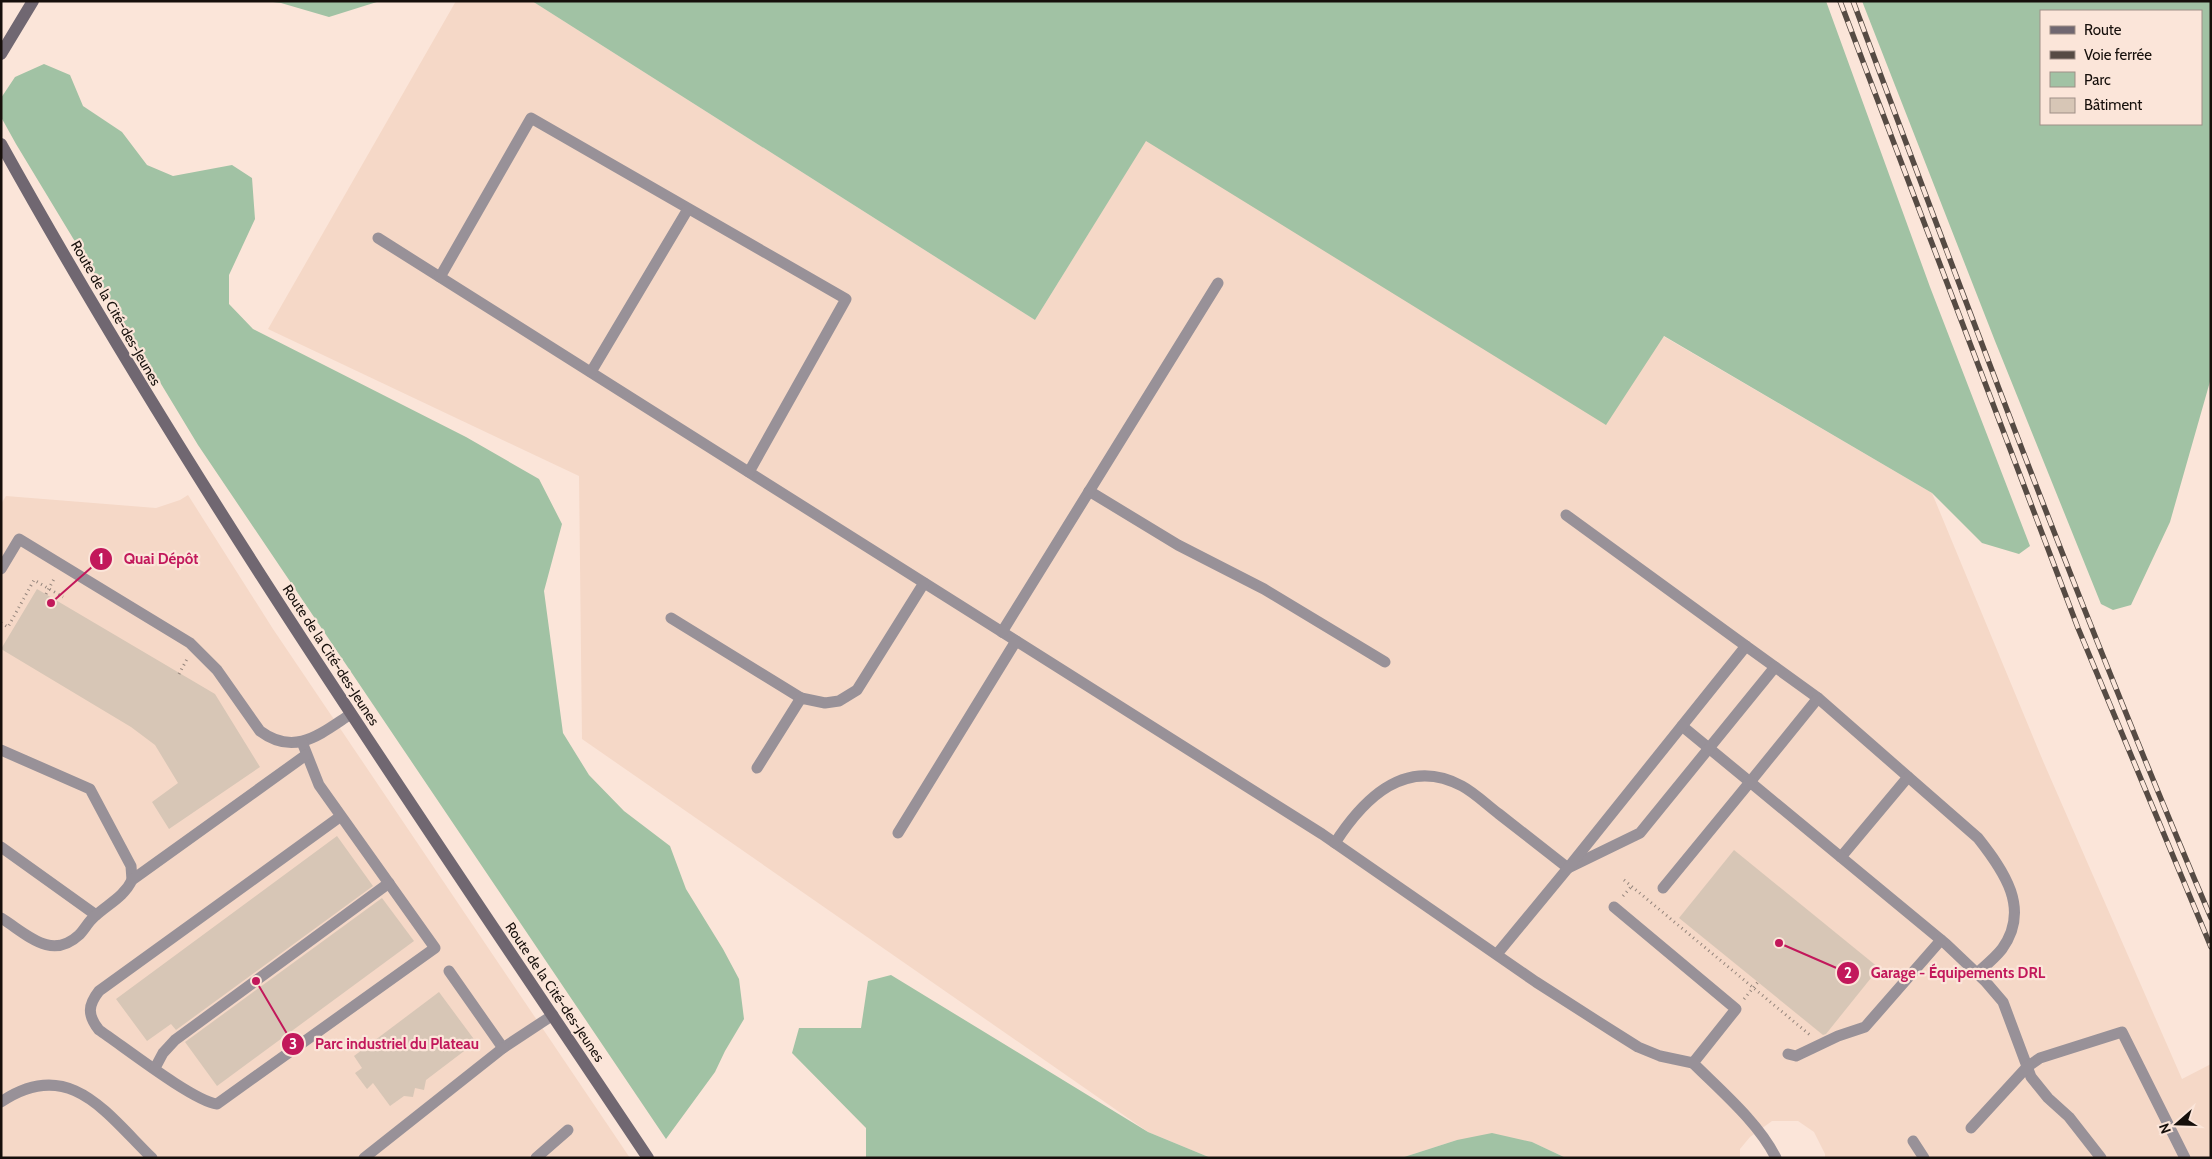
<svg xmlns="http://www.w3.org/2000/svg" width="2212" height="1159" font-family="Cabin,sans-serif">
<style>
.built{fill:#f5d8c7}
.green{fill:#a1c2a4;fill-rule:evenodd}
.building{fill:#d7c6b6}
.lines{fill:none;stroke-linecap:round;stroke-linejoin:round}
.path{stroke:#94857c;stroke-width:3;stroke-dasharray:1 4;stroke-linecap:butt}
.service{stroke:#989198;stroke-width:11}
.secondary{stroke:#706771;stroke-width:12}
.rail-casing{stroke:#564b44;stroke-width:5.5}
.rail{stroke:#fbe5d9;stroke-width:4;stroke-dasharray:11;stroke-linecap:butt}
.labels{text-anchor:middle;stroke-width:4.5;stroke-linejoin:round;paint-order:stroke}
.street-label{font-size:14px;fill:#160f0b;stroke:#fbe5d9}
.leader{fill:none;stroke:#c2185b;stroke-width:2}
.callout-dot{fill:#c2185b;stroke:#fbe5d9;stroke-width:2}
.mark-label{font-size:15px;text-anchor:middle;font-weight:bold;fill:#fff}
.callout-label{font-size:15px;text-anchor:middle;font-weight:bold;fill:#c2185b;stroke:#fbe5d9;stroke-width:4.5;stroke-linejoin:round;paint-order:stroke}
</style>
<rect width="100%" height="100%" fill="#fbe5d9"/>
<!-- built -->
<g class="built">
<polygon points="456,1 532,1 1035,320 1146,140 1606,424 1663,336 1932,493 2043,761 2182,1079 2211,1064 2211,1158 1825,1158 1825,1154 1814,1132 1798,1121 1772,1121 1750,1137 1740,1149 1740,1158 1566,1158 1532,1142 1457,1140 1401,1158 1211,1158 1148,1132 582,739 579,476 268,329"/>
<polygon points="188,495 273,629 630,1158 1,1158 1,504 6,496 156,508 180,500"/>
</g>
<!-- green -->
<g class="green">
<polygon points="265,1 380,1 329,17 281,3"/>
<polygon points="532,1 1826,1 1930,287 2030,546 2019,554 1982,543 1932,493 1664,336 1606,425 1146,141 1035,320"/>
<path d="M1862 1H2211V378L2170 522 2131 605 2113 610 2101 604 1995 341ZM2201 11V124H2041V11Z"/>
<polygon points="44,64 70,75 83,106 122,132 147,165 173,176 232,165 252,178 255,219 229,275 229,304 253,329 466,437 539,479 562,524 544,591 563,733 589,775 624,811 670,846 686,889 723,949 739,979 744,1019 725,1051 715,1072 666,1139 198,445 16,144 1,117 1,98 15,77"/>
<polygon points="891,975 1148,1132 1211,1158 866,1158 866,1128 792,1053 799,1028 861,1028 868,981"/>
<polygon points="1492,1133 1532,1142 1566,1158 1401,1158 1457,1140"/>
</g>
<!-- building -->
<g class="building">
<polygon points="37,589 215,694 260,767 169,829 152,802 178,783 155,745 131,727 1,649"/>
<polygon points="337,836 373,886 176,1030 171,1024 147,1041 116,999"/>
<polygon points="1734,850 1879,968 1826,1034 1823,1035 1679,918"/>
<polygon points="382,898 414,941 217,1086 185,1042"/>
<polygon points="439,992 476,1042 426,1080 424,1090 415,1088 413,1097 404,1096 390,1106 373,1083 367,1089 355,1073 362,1068 354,1056"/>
</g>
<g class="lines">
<!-- path -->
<g class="path">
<polyline points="46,594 55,577"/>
<polyline points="1,623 8,627 34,580 63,597"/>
<polyline points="179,674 187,659"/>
<polyline points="1624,880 1810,1035"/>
<polyline points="1623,896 1631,887"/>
<polyline points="1744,999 1758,982"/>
</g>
<!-- service -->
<g class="service">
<polyline points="378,238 1322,834 1536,982 1611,1030 1638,1047 1660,1056 1693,1063"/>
<polyline points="440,277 531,118 846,299 749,472"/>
<polyline points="591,372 688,209"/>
<polyline points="1089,491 1178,545 1264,589 1385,662"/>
<path d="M1 569 19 539 190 643 217 670 260 731C295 757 320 734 351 714"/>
<polyline points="671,618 801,698"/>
<polyline points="1002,632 1218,283"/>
<path d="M1746 646 1818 698 1978 838C2004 871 2031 909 2002 949 1995 958 1985 966 1977 973"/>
<polyline points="1682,726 1750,782 1818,698"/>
<path d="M302 742 319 785 435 948 217 1104C193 1101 123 1046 99 1030 87 1015 88 1005 99 991L341 816"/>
<polyline points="1,750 90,789 131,866 132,880"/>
<polyline points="757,768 801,698 825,703 839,701 857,690 924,583"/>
<polyline points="898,833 1016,641"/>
<path d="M1335 843C1364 798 1406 756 1462 786 1475 793 1487 805 1499 814 1522 832 1545 850 1568 868L1640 833 1775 667"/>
<polyline points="1,847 96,915"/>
<polyline points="1841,857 1908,777"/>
<polyline points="1663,888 1750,782 1946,944 1985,981 2003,1002 2031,1077 2048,1098 2069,1117 2101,1158"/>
<path d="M1614 907 1736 1009 1693 1063C1720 1090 1759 1123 1776 1158"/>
<path d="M1 918C27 934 51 961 79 935 85 929 88 922 94 917 108 904 124 897 132 880L306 755"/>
<polyline points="1497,954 1568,868 1746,646 1566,515"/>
<polyline points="449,971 503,1048 553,1015"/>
<polyline points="1788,1054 1796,1056 1838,1036 1865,1027 1941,940"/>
<polyline points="155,1068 163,1053 175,1040 389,883"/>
<path d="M1 1102C69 1056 106 1113 152 1158"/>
<polyline points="1971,1128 2027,1067 2040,1058 2122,1032 2185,1158"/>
<polyline points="1913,1141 1924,1158"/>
<polyline points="364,1158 503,1048"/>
<polyline points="536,1158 568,1130"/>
</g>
<!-- secondary -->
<g class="secondary">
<polyline points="1,54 33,1"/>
<path d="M1 144C196 495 425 824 648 1158"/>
</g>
<!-- rail casing -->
<g class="rail-casing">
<g id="rail">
<polyline points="1840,1 2078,628 2211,947"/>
<path d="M1853 1C1968 308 2082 616 2211 918"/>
</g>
</g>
<!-- rail -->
<use href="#rail" class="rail"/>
</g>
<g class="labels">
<!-- street labels -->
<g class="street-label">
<text transform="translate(116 313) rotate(60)" y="5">Route de la Cité-des-Jeunes</text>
<text transform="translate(331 655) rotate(57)" y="5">Route de la Cité-des-Jeunes</text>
<text transform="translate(555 992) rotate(56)" y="5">Route de la Cité-des-Jeunes</text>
</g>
</g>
<!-- callouts -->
<path class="leader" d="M51 603L101 559M1779 943L1848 973M256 981L293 1044"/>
<g class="callout-dot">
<circle cx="51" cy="603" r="5"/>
<circle cx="1779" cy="943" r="5"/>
<circle cx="256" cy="981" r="5"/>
<circle cx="101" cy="559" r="12"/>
<circle cx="1848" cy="973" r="12"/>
<circle cx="293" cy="1044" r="12"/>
</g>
<g class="mark-label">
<text x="101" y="564">1</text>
<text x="1848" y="978">2</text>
<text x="293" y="1049">3</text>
</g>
<g class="callout-label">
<text x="161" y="564">Quai Dépôt</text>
<text x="1958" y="978">Garage - Équipements DRL</text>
<text x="397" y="1049">Parc industriel du Plateau</text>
</g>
<!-- border -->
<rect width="2212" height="1159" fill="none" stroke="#160f0b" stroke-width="5"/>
<!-- legend -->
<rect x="2040" y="10" width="162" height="115" fill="#fbe5d9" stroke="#9f8f87"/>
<rect x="2050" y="26" width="25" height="8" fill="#706771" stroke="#9f8f87"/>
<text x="2084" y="35" font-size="15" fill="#160f0b">Route</text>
<rect x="2050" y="51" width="25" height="8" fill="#564b44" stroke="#9f8f87"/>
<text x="2084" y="60" font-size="15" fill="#160f0b">Voie ferrée</text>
<rect x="2050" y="72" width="25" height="15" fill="#a1c2a4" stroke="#9f8f87"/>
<text x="2084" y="85" font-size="15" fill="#160f0b">Parc</text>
<rect x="2050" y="98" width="25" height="15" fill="#d7c6b6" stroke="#9f8f87"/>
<text x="2084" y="110" font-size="15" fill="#160f0b">Bâtiment</text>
<!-- north arrow -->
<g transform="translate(2177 1124) rotate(250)" stroke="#fbe5d9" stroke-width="4" paint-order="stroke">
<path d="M0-4L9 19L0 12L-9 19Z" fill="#160f0b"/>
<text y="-8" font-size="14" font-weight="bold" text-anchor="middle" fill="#160f0b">N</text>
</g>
</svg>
